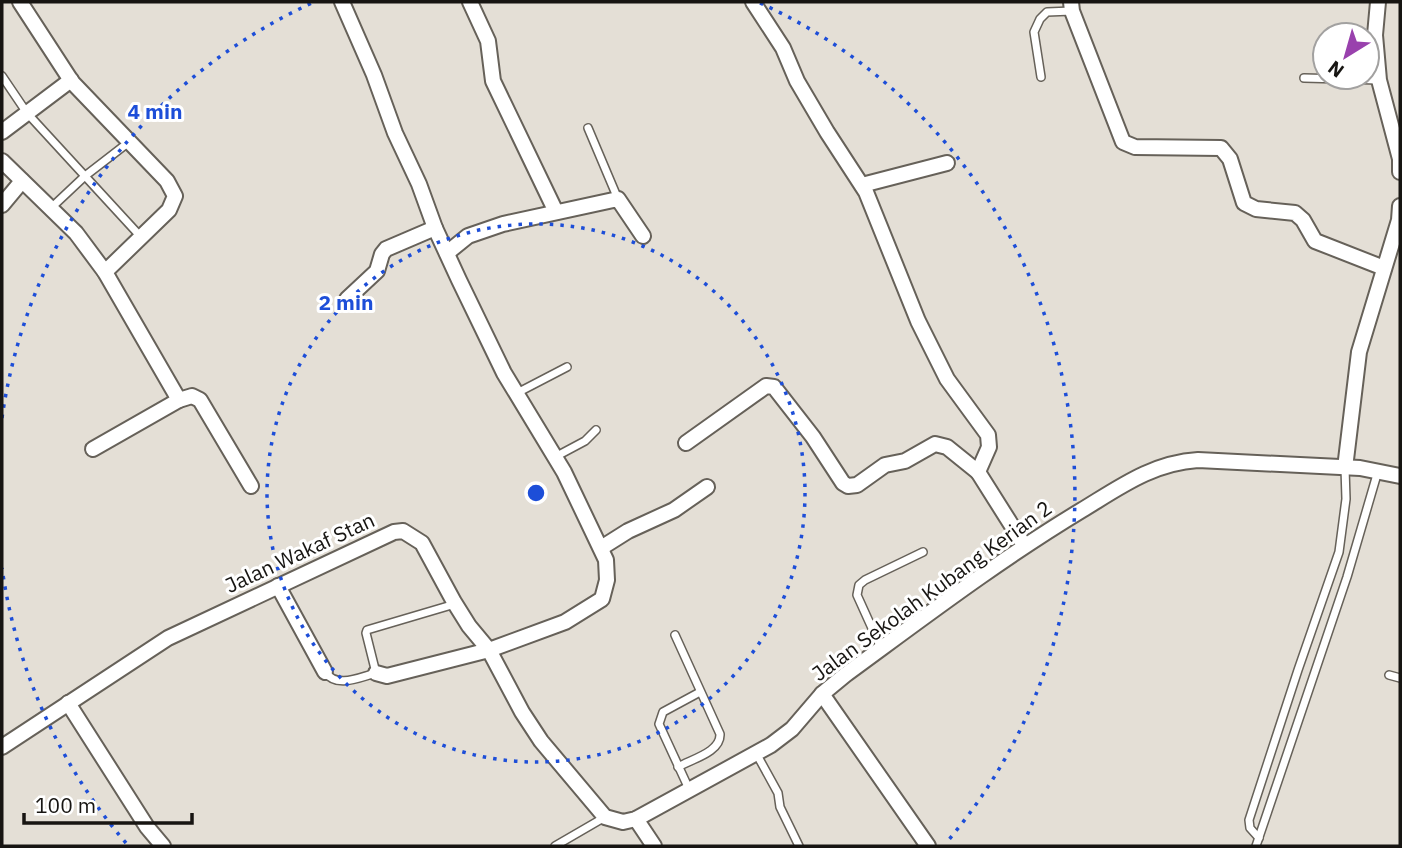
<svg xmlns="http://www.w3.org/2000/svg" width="1402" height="848" font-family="'IBM Plex Sans',sans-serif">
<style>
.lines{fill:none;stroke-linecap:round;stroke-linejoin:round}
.service-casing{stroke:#666159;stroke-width:10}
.minor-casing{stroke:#666159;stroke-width:18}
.service{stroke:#fff;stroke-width:7}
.minor{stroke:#fff;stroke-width:14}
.ring{fill:none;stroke:#1d4ed8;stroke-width:3.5;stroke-dasharray:3.5 7}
.labels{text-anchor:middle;stroke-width:6;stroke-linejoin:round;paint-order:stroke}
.street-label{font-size:21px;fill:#171512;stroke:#fff}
.centre{fill:#1d4ed8;stroke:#fff;stroke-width:3.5}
.ring-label{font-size:21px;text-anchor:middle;font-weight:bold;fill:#1d4ed8;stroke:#fff;stroke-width:6;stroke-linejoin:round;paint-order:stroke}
</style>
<rect width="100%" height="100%" fill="#e4dfd6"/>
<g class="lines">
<!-- service casing -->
<g class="service-casing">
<g id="service">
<polyline points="2,76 27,113 141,237"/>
<polyline points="1041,77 1034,32 1040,19 1047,12 1072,11"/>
<polyline points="1304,78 1379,80"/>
<polyline points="588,128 618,199"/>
<polyline points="51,208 85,176 129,142"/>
<polyline points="517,393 567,367"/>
<polyline points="555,457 585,441 596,430"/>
<path d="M675 635 720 734C721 752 692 759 678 767"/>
<polyline points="881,648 857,595 859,585 865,580 923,552"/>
<path d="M325 672C337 689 360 677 376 673L366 633 367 630 455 604"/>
<polyline points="1389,675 1400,678"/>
<polyline points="756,753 778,793 780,807 799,846"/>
<polyline points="689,789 659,724 663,712 700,692"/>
<polyline points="1259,838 1250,828 1249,820 1298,670 1339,552 1346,499 1345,468"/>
<polyline points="555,846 605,817"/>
<polyline points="1256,846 1347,577 1378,471"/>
</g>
</g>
<!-- minor casing -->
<g class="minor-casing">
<g id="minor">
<polyline points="20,2 72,82 167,181 175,196 169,210 105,272"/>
<polyline points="342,2 374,75 395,133 419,184 435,228 459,280 504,373 564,472 606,560 607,580 602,599 565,622 489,650 387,676 376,673"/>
<polyline points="470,2 488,41 493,81 556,212"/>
<polyline points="753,2 783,48 797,81 827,132 866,192 918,321 947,379 988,435 989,447 978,472 1024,545"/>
<polyline points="1071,2 1072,11 1123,142 1135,147 1221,148 1230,159 1244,203 1256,209 1295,213 1303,220 1315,241 1384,268"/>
<polyline points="1378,2 1375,35 1379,80 1400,159 1400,172"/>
<polyline points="2,132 71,80"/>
<polyline points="2,161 76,233 105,272 179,400 192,396 200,400 251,486"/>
<polyline points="862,185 947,163"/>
<polyline points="2,205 22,181"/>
<polyline points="447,253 468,236 503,224 618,199 643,236"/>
<polyline points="347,299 377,271 382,254 386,249 435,228"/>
<polyline points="686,443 766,386 774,387 813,437 843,483 848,486 857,485 885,465 905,461 935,444 947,447 978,472"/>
<polyline points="93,449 179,400"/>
<polyline points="1345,468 1359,352 1399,220 1400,206"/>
<polyline points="601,548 628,531 674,510 707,487"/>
<polyline points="278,586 325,672"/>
<polyline points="822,694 928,846"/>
<polyline points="68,703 147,827 163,846"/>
<path d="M2 747 168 638 394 532 403 531 422 543 454 602 469 626 489 650 522 712 541 741 605 817 623 822 636 819 771 745 792 729 822 694 845 675C923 618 999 560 1082 510 1120 487 1152 463 1198 460L1360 468 1400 476"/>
<polyline points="636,819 654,846"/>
</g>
</g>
<!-- service -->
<use href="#service" class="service"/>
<!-- minor -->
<use href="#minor" class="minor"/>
</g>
<!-- distance rings -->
<g class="ring">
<circle cx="536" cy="493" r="269"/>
<path d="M126 843A539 539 0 0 1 2 568M2 418A539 539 0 0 1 312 3M760 3A539 539 0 0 1 946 843"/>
</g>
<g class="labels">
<!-- street labels -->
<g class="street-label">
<text transform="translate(300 553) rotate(-25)" y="7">Jalan Wakaf Stan</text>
<text transform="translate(932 591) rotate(-36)" y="7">Jalan Sekolah Kubang Kerian 2</text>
</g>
</g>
<circle cx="536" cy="493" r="10" class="centre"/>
<g class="ring-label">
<text x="155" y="119">4 min</text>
<text x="346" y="310">2 min</text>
</g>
<!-- border -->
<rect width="1402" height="848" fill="none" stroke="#171512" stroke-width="7"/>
<!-- north arrow -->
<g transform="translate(1346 56) rotate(217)"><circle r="33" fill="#ffffff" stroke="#a2a1a0" stroke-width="2"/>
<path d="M0-5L12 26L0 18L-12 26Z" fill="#9941ad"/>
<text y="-10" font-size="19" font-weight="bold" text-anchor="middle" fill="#171512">N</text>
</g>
<!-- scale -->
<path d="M24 813v10h168v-10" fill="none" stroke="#171512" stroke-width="3.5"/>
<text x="35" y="813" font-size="21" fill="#171512" stroke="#ffffff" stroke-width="5" paint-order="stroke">100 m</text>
</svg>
